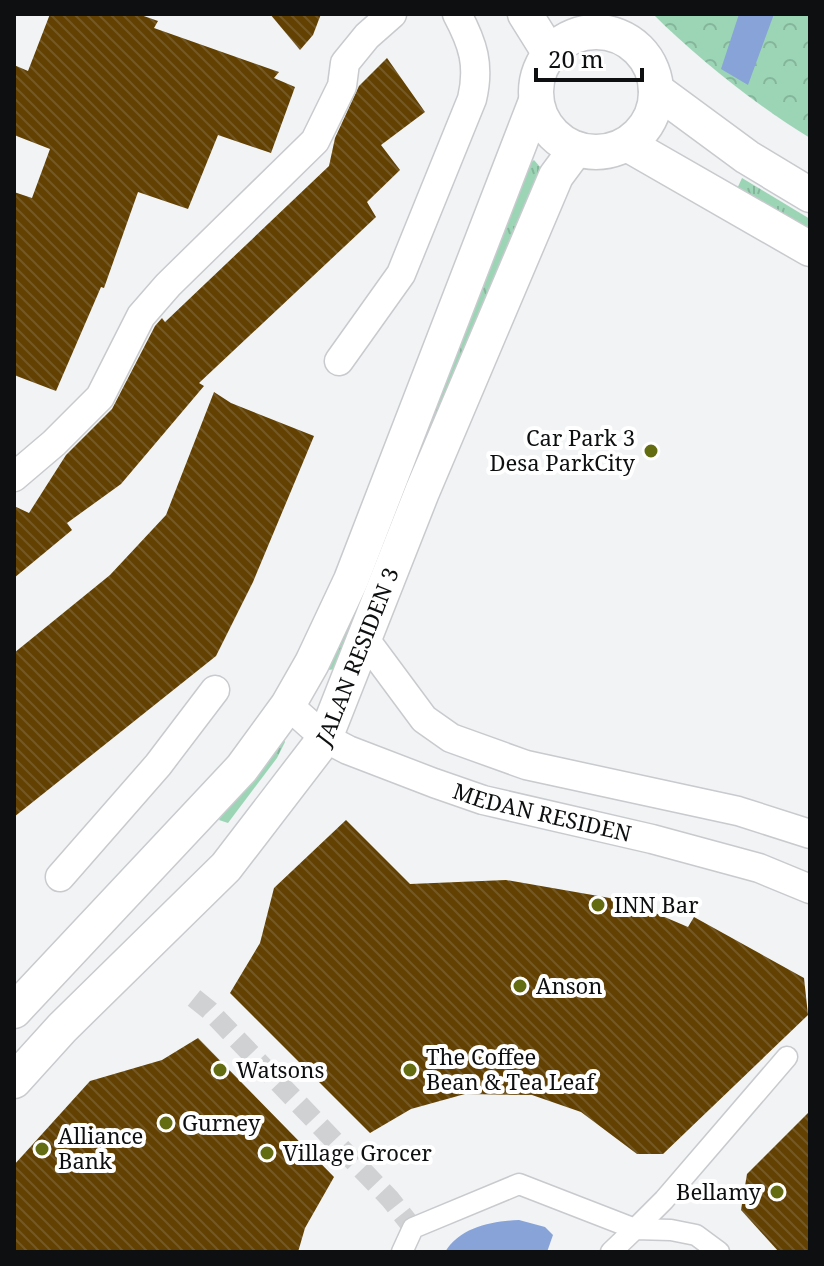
<svg xmlns="http://www.w3.org/2000/svg" width="824" height="1266" font-family="'Noto Serif',serif">
<style>
.grass{fill:url(#grass-tufts)}
.park{fill:url(#park-crowns)}
.water{fill:#88a3d8}
.building{fill:url(#building-back-hatch)}
.lines{fill:none;stroke-linecap:round;stroke-linejoin:round}
.pedestrian-tunnel{stroke:#cfd1d3;stroke-width:20;stroke-dasharray:20 10;stroke-linecap:butt}
.pedestrian-casing{stroke:#c8cacd;stroke-width:23}
.minor-casing{stroke:#c8cacd;stroke-width:31}
.tertiary-casing{stroke:#c8cacd;stroke-width:37}
.pedestrian{stroke:#fff;stroke-width:20}
.minor{stroke:#fff;stroke-width:28}
.tertiary{stroke:#fff;stroke-width:34}
.poi-dot{fill:#646c12;stroke:#fff;stroke-width:3}
.labels{text-anchor:middle;stroke-width:8;stroke-linejoin:round;paint-order:stroke}
.poi-label{font-size:22px;fill:#0e0f10;stroke:#fff;text-anchor:start}
.street-label{font-size:22px;fill:#0e0f10;stroke:#fff}
</style>
<defs>
<pattern id="grass-tufts" width="24" height="20" patternUnits="userSpaceOnUse" patternTransform="scale(2)"><rect width="24" height="20" fill="#9cd5b6"/><path d="M3 7l-1-3M5 7V3M7 7l1-3M15 17l-1-3M17 17v-4M19 17l1-3" fill="none" stroke="#85b69b"/></pattern>
<pattern id="park-crowns" width="20" height="18" patternUnits="userSpaceOnUse" patternTransform="scale(2)"><rect width="20" height="18" fill="#9cd5b6"/><path d="M2 6a3 3 0 1 1 6 0M12 15a3 3 0 1 1 6 0" fill="none" stroke="#85b69b"/></pattern>
<pattern id="building-back-hatch" width="6" height="6" patternUnits="userSpaceOnUse" patternTransform="scale(2)"><rect width="6" height="6" fill="#624103"/><path d="M-1 5l2 2M0 0l6 6M5-1l2 2" fill="none" stroke="#735927"/></pattern>
</defs>
<rect width="100%" height="100%" fill="#f1f3f5"/>
<!-- grass -->
<g class="grass">
<polygon points="534,160 541,168 537,180 336,669 328,670 328,660 520,171"/>
<polygon points="742,178 810,219 810,234 736,191"/>
<polygon points="283,735 285,742 277,758 228,823 219,820 228,804"/>
</g>
<!-- park -->
<path class="park" d="M653 14H810V138C756 105 698 59 653 14Z"/>
<!-- water -->
<g class="water">
<polygon points="739,14 774,14 748,85 721,69"/>
<path d="M519 1220 545 1227 553 1235 547 1252H445C460 1227 492 1221 519 1220Z"/>
</g>
<!-- building -->
<g class="building">
<polygon points="50,14 138,14 158,21 154,28 279,72 274,78 295,87 271,153 218,135 188,209 138,192 104,288 101,287 56,391 14,375 14,192 32,198 50,149 14,135 14,65 28,71"/>
<polygon points="270,14 321,14 313,35 300,50"/>
<polygon points="387,58 425,112 381,145 400,170 367,202 376,217 199,383 204,386 121,484 67,523 72,530 14,578 14,506 29,513 66,455 112,409 155,326 162,318 165,322 329,166 335,138 359,86"/>
<polygon points="214,392 231,403 314,436 253,582 216,656 14,817 14,653 110,575 166,515"/>
<polygon points="346,820 410,884 506,880 627,901 688,927 694,917 804,978 808,1015 663,1154 637,1154 581,1112 532,1095 465,1094 411,1109 370,1133 230,993 260,943 274,888"/>
<polygon points="198,1038 334,1177 305,1228 298,1252 14,1252 14,1165 90,1081 162,1060"/>
<polygon points="810,1111 810,1252 779,1252 741,1210 747,1174"/>
</g>
<g class="lines">
<!-- pedestrian-tunnel -->
<polyline class="pedestrian-tunnel" points="194,998 209,1010 390,1199 413,1228"/>
<!-- pedestrian casing -->
<g class="pedestrian-casing">
<g id="pedestrian">
<polyline points="402,1252 413,1228 519,1184 635,1229 664,1200 787,1057"/>
<polyline points="611,1252 635,1229 671,1230 696,1235 719,1252"/>
</g>
</g>
<!-- minor casing -->
<g class="minor-casing">
<g id="minor">
<path d="M339 361 401 274 472 99C480 65 473 44 457 14"/>
<polyline points="14,477 54,443 100,397 141,316 168,285 315,141 342,86 345,63 367,36 392,14"/>
<polyline points="364,638 424,719 451,738 526,765 738,811 810,834"/>
<path id="s1" d="M288 705 325 738 348 750 434 783 483 800 652 839 759 868 810 889"/>
<polyline points="60,877 158,765 215,690"/>
</g>
</g>
<!-- tertiary casing -->
<g class="tertiary-casing">
<g id="tertiary">
<polyline points="525,14 550,54"/>
<circle cx="596" cy="92" r="60"/>
<polyline points="656,90 747,157 810,195"/>
<polyline points="627,144 810,249"/>
<polyline points="14,1011 242,768 288,705 312,663 351,580 536,101"/>
<path id="s2" d="M14 1081 62 1028 226 867 325 738 422 492 556 176 576 149"/>
</g>
</g>
<!-- pedestrian -->
<use href="#pedestrian" class="pedestrian"/>
<!-- minor -->
<use href="#minor" class="minor"/>
<!-- tertiary -->
<use href="#tertiary" class="tertiary"/>
</g>
<!-- markers -->
<g class="poi-dot">
<circle cx="651" cy="451" r="8"/>
<circle cx="598" cy="905" r="8"/>
<circle cx="520" cy="986" r="8"/>
<circle cx="220" cy="1070" r="8"/>
<circle cx="410" cy="1070" r="8"/>
<circle cx="166" cy="1123" r="8"/>
<circle cx="42" cy="1149" r="8"/>
<circle cx="267" cy="1153" r="8"/>
<circle cx="777" cy="1192" r="8"/>
</g>
<g class="labels">
<!-- poi labels -->
<g class="poi-label">
<text x="635" y="446" text-anchor="end">Car Park 3<tspan x="635" dy="25">Desa ParkCity</tspan></text>
<text x="614" y="913">INN Bar</text>
<text x="536" y="994">Anson</text>
<text x="426" y="1065">The Coffee<tspan x="426" dy="25">Bean &amp; Tea Leaf</tspan></text>
<text x="236" y="1078">Watsons</text>
<text x="182" y="1131">Gurney</text>
<text x="58" y="1144">Alliance<tspan x="58" dy="25">Bank</tspan></text>
<text x="283" y="1161">Village Grocer</text>
<text x="761" y="1200" text-anchor="end">Bellamy</text>
</g>
<!-- street labels -->
<g class="street-label">
<text dy="8" stroke="none"><textPath href="#s2" startOffset="552">JALAN RESIDEN 3</textPath></text>
<text dy="8" stroke="none"><textPath href="#s1" startOffset="280">MEDAN RESIDEN</textPath></text>
</g>
</g>
<!-- border -->
<rect width="824" height="1266" fill="none" stroke="#0e0f10" stroke-width="32"/>
<!-- scale -->
<path d="M536 68v12h106v-12" fill="none" stroke="#0e0f10" stroke-width="4"/>
<text x="548" y="68" font-size="24" fill="#0e0f10" stroke="#ffffff" stroke-width="6" paint-order="stroke">20 m</text>
</svg>
